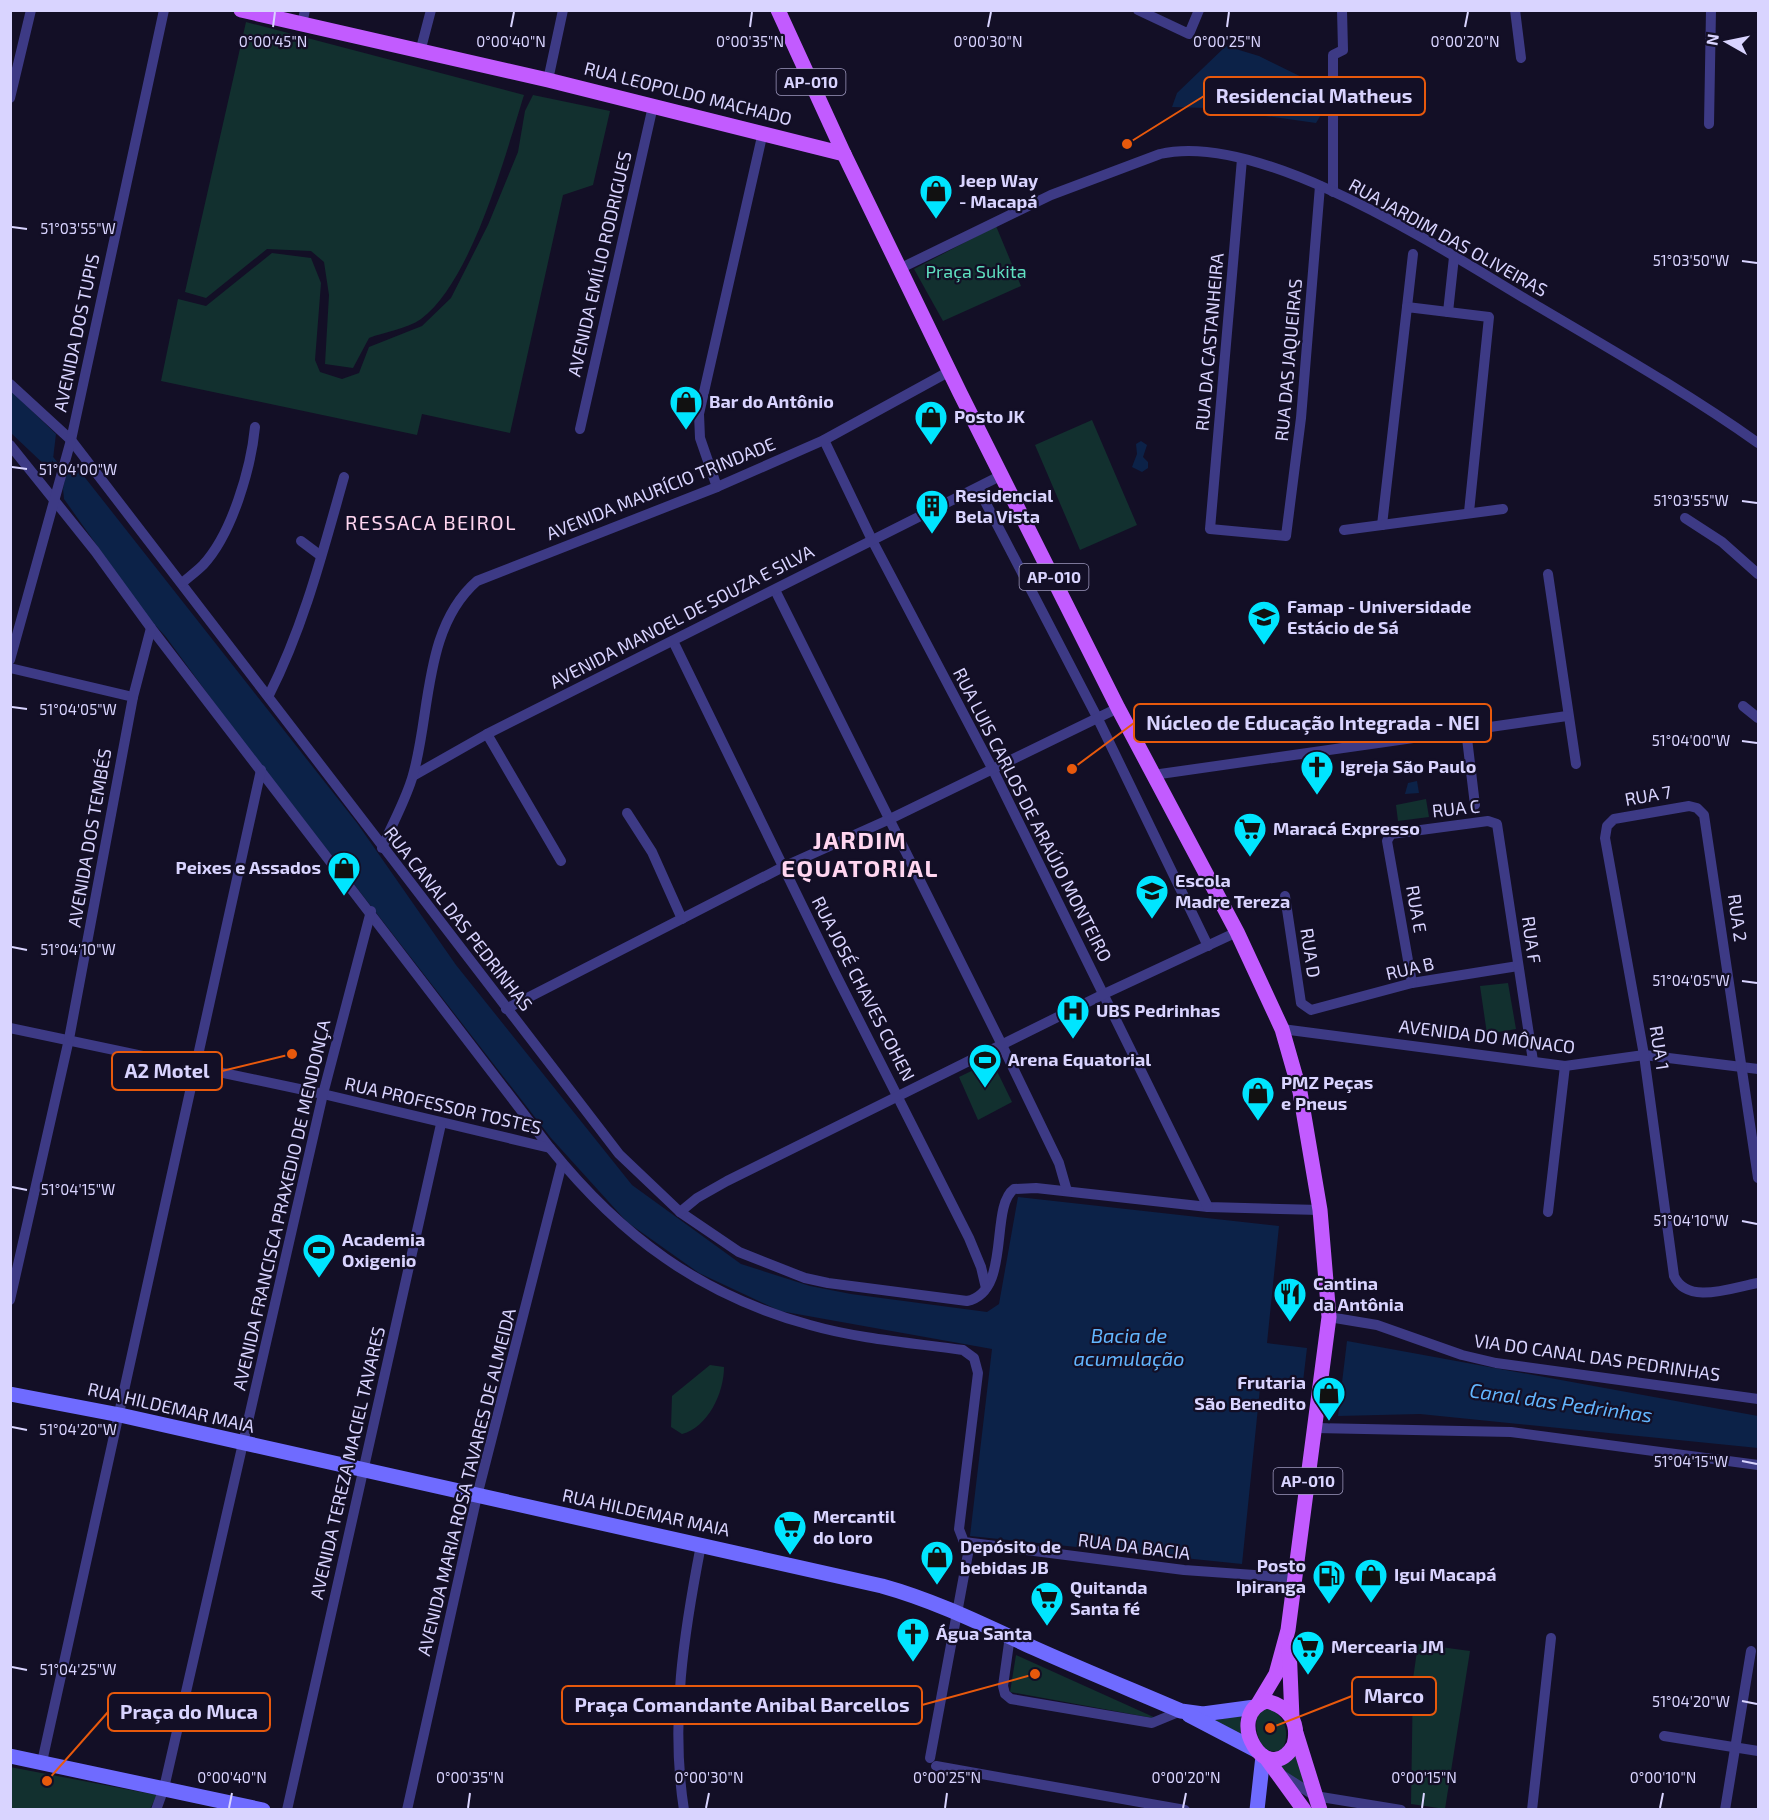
<svg xmlns="http://www.w3.org/2000/svg" width="1769" height="1820" font-family="'Exo 2',sans-serif">
<style>
.green{fill:#12302f}
.water{fill:#0c2248}
.lines{fill:none;stroke-linecap:round;stroke-linejoin:round}
.stream{stroke:#0c2248;stroke-width:3}
.minor{stroke:#3d3a85;stroke-width:10}
.secondary{stroke:#6f6bff;stroke-width:15}
.primary{stroke:#c25bff;stroke-width:15}
.ticks{fill:none;stroke:#d9d4ff;stroke-width:2}
.labels{text-anchor:middle;stroke-width:4.5;stroke-linejoin:round;paint-order:stroke}
.shield{fill:#130f26;stroke:#9e99be;stroke-width:1.5}
.shield-label{font-size:16px;font-weight:bold;fill:#d9d4ff}
.street-label{font-size:18px;fill:#d9d4ff;stroke:#130f26}
.poi-label{font-size:18px;font-weight:bold;fill:#d9d4ff;stroke:#130f26;text-anchor:start}
.park-label{font-size:18px;fill:#5fe0c0;stroke:#130f26}
.neighbourhood-label{font-size:20px;letter-spacing:1.5px;fill:#ffd6f0;stroke:#130f26}
.water-label{font-size:20px;font-style:italic;fill:#62b6ff;stroke:#130f26}
.district-label{font-size:24px;font-weight:bold;letter-spacing:1.5px;fill:#ffd6f0;stroke:#130f26}
.ticks-label{font-size:15px;text-anchor:middle;fill:#d9d4ff;stroke:#130f26;stroke-width:4.5;stroke-linejoin:round;paint-order:stroke}
.leader{fill:none;stroke:#e8590c;stroke-width:2}
.callout-dot{fill:#e8590c;stroke:#130f26;stroke-width:2}
.callout{fill:#130f26;stroke:#e8590c;stroke-width:2}
.callout-label{font-size:20px;text-anchor:middle;font-weight:bold;fill:#d9d4ff}
</style>
<rect width="100%" height="100%" fill="#130f26"/>
<!-- green -->
<g class="green">
<path d="M246 22 524 95C505 156 472 281 421 319 407 329 384 332 369 338L353 368 325 364 329 295 324 262 311 251 267 249 206 298 185 292Z"/>
<polygon points="533,95 610,111 593,185 563,195 510,433 422,414 417,435 161,381 178,299 206,306 272,253 311,258 321,283 315,360 320,372 342,379 359,373 369,347 422,326 451,298 488,225 518,152 525,111"/>
<polygon points="996,226 1021,286 943,321 914,269"/>
<polygon points="1092,420 1137,525 1080,550 1035,445"/>
<polygon points="1426,799 1429,817 1398,821 1396,805"/>
<polygon points="1508,983 1516,1029 1487,1034 1480,986"/>
<polygon points="992,1061 1012,1102 978,1120 959,1077"/>
<path d="M710 1365 724 1367C724 1393 708 1427 682 1434L671 1427 672 1396Z"/>
<polygon points="1418,1644 1470,1651 1445,1809 1411,1804 1413,1679"/>
<polygon points="1016,1655 1158,1719 1010,1692"/>
<path d="M1267 1707C1285 1715 1291 1733 1282 1750 1259 1758 1254 1730 1257 1714Z"/>
<polygon points="1245,1714 1245,1740 1208,1722"/>
<polygon points="1293,1754 1300,1756 1309,1789 1277,1767"/>
<polygon points="10,1767 157,1795 150,1809 11,1809"/>
</g>
<!-- water -->
<g class="water">
<polygon points="1226,46 1259,56 1316,84 1322,113 1316,123 1208,108 1172,107 1177,93"/>
<polygon points="10,390 56,434 53,459 49,469 11,433"/>
<polygon points="1141,441 1147,445 1143,457 1148,462 1148,468 1142,472 1132,467 1137,454 1136,444"/>
<polygon points="67,469 79,470 357,823 456,965 632,1185 741,1264 810,1286 851,1294 987,1312 999,1304 1018,1197 1279,1226 1267,1343 1307,1348 1302,1390 1260,1388 1242,1564 970,1536 992,1349 780,1311 699,1273 627,1222 551,1138 232,727 166,637 147,616 64,499 63,489"/>
<polygon points="1417,781 1419,793 1405,794 1408,783"/>
<polygon points="1347,1341 1758,1416 1758,1448 1420,1414 1338,1416"/>
</g>
<g class="lines">
<!-- stream -->
<polyline class="stream" points="52,458 61,469"/>
<!-- minor -->
<g class="minor">
<polyline points="1138,10 1189,34 1199,10"/>
<polyline points="1515,10 1521,58"/>
<polyline points="302,24 305,10"/>
<polyline points="420,52 431,10"/>
<polyline points="548,80 563,10"/>
<polyline points="10,98 31,10"/>
<polyline points="1709,124 1711,10"/>
<polyline points="1242,159 1210,529 1286,536 1301,418 1320,186"/>
<polyline points="1333,192 1333,55 1343,50 1342,10"/>
<path d="M901 268 1051 195 1160 154C1262 130 1446 252 1534 304 1610 349 1686 392 1758 443"/>
<polyline points="1407,307 1413,254"/>
<polyline points="1448,312 1454,257"/>
<path d="M10 384 71 440 619 1154 680 1212 739 1252 805 1278 828 1283 967 1301C1012 1292 989 1207 1014 1189L1036 1188 1208 1207 1320 1210"/>
<polyline points="580,429 653,106"/>
<polyline points="824,440 872,540 992,768 1208,1207"/>
<path d="M10 445 95 551 151 628 550 1148C621 1236 700 1295 810 1325 859 1339 913 1343 963 1350L974 1358 978 1373 959 1529 964 1542 1184 1570 1295 1578"/>
<polyline points="717,487 700,438 699,414 763,132"/>
<polyline points="978,488 1097,717 1208,946"/>
<polyline points="1685,518 1722,542 1758,574"/>
<polyline points="1382,525 1407,307 1489,317 1469,512"/>
<polyline points="1344,530 1503,509"/>
<polyline points="301,541 321,556"/>
<polyline points="1548,574 1576,764"/>
<path d="M182 583C189 577 197 571 203 565 232 534 251 468 255 427"/>
<polyline points="775,590 1002,1045 1059,1163 1067,1191"/>
<polyline points="673,641 836,975 969,1238 981,1267 986,1288"/>
<polyline points="10,660 71,440 164,10"/>
<polyline points="10,668 133,697"/>
<path d="M269 695C304 626 323 551 344 477"/>
<polyline points="1743,706 1758,718"/>
<polyline points="1466,730 1475,805"/>
<polyline points="487,734 561,861"/>
<polyline points="1153,775 1567,716"/>
<polyline points="413,776 487,734 1002,475"/>
<polyline points="627,813 652,852 682,919"/>
<path d="M382 848C392 824 406 800 413 775 431 713 423 628 477 581L717 487 824 440 950 371"/>
<polyline points="1285,896 1301,1003 1311,1010 1412,983 1518,966"/>
<polyline points="1412,983 1387,841 1391,834 1488,821 1497,824 1533,1061"/>
<polyline points="506,1009 783,867 890,819 1118,708"/>
<polyline points="10,1028 323,1094 550,1148"/>
<polyline points="1282,1029 1565,1066 1644,1055 1758,1069"/>
<path d="M1758 1178 1704 815 1697 808 1689 806 1614 819 1607 826 1605 838 1644 1055 1674 1276C1688 1306 1733 1287 1758 1283"/>
<polyline points="680,1212 697,1198 727,1181 1104,994 1237,932"/>
<polyline points="1548,1212 1565,1066"/>
<polyline points="10,1300 69,1039 133,697 151,628"/>
<polyline points="1329,1317 1377,1325 1462,1355 1496,1363 1758,1399"/>
<polyline points="1315,1428 1511,1432 1758,1465"/>
<polyline points="1010,1636 1003,1686 1005,1694 1011,1699 1152,1723 1181,1711"/>
<polyline points="1664,1736 1758,1751"/>
<polyline points="930,1758 970,1543"/>
<polyline points="42,1762 261,770"/>
<polyline points="936,1766 1185,1810"/>
<polyline points="1282,1775 1315,1796 1401,1810"/>
<polyline points="156,1810 164,1788 323,1094 371,911"/>
<polyline points="287,1810 441,1124"/>
<polyline points="407,1810 477,1496 562,1163"/>
<path d="M684 1810C670 1721 684 1632 701 1545"/>
<polyline points="1532,1810 1551,1638"/>
<polyline points="1725,1810 1751,1651"/>
</g>
<!-- secondary -->
<g class="secondary">
<path d="M10 1394 120 1415 882 1586C936 1601 984 1625 1034 1648 1083 1670 1132 1690 1181 1711L1203 1714 1255 1707"/>
<polyline points="1189,1715 1256,1750"/>
<polyline points="10,1756 263,1810"/>
<polyline points="1257,1810 1263,1756"/>
</g>
<!-- primary -->
<g class="primary">
<polyline points="241,10 548,80 844,154"/>
<polyline points="778,10 844,154 960,393 1118,708 1237,932 1282,1029 1300,1092 1320,1210 1329,1317 1288,1630 1276,1674 1258,1704"/>
<polyline points="1289,1646 1292,1718"/>
<path d="M1266 1701C1289 1706 1300 1723 1294 1745 1267 1791 1223 1715 1266 1701Z"/>
<polyline points="1296,1733 1320,1810"/>
<polyline points="1267,1759 1304,1810"/>
</g>
</g>
<!-- ticks -->
<path class="ticks" d="M273 27 275 12M511 27 514 12M750 27 752 12M988 27 991 12M1227 27 1229 12M1465 27 1468 12M12 227 27 229M1742 261 1757 263M12 467 27 469M1742 501 1757 503M12 707 27 709M1742 741 1757 743M12 947 27 950M1742 981 1757 983M12 1187 27 1190M1742 1221 1757 1224M12 1427 27 1430M1742 1461 1757 1464M12 1667 27 1670M1742 1701 1757 1704M229 1808 232 1793M468 1808 470 1793M706 1808 709 1793M945 1808 947 1793M1183 1808 1186 1793M1422 1808 1424 1793M1660 1808 1663 1793"/>
<!-- icons -->
<defs>
<g id="shop-pin" transform="scale(1.725)"><path d="M0 17L-7.5 6A9.5 9.5 0 1 1 7.5 6Z" fill="#00e5ff" stroke="#130f26"/><path d="M-5-2.5h2.3a2.7 3.5 0 0 1 5.4 0H5L5.5 6h-11ZM-1.5-2.5h3a1.5 2.3 0 0 0-3 0Z" fill="#111"/></g>
<g id="building-pin" transform="scale(1.725)"><path d="M0 17L-7.5 6A9.5 9.5 0 1 1 7.5 6Z" fill="#00e5ff" stroke="#130f26"/><path d="M-4-6H4V6H1V3H-1V6H-4ZM-2.5-4.3h1.7v1.8h-1.7ZM.8-4.3h1.7v1.8H.8ZM-2.5-1h1.7V.8h-1.7ZM.8-1h1.7V.8H.8Z" fill="#111"/></g>
<g id="university-pin" transform="scale(1.725)"><path d="M0 17L-7.5 6A9.5 9.5 0 1 1 7.5 6Z" fill="#00e5ff" stroke="#130f26"/><path d="M0-5L7-2L0 1L-7-2ZM-4 1L0 2.5L4 1V4Q0 6-4 4Z" fill="#111"/></g>
<g id="church-pin" transform="scale(1.725)"><path d="M0 17L-7.5 6A9.5 9.5 0 1 1 7.5 6Z" fill="#00e5ff" stroke="#130f26"/><path d="M-1.2-6h2.4v3.5h3.3v2.4h-3.3V6h-2.4V-.1h-3.3v-2.4h3.3Z" fill="#111"/></g>
<g id="supermarket-pin" transform="scale(1.725)"><path d="M0 17L-7.5 6A9.5 9.5 0 1 1 7.5 6Z" fill="#00e5ff" stroke="#130f26"/><path d="M-6-5.5h2.5l.6 2H6L4.5 2H-2.5L-4.4-4H-6ZM-1.5 3.2a1.3 1.3 0 1 0 .1 0ZM3 3.2a1.3 1.3 0 1 0 .1 0Z" fill="#111"/></g>
<g id="school-pin" transform="scale(1.725)"><path d="M0 17L-7.5 6A9.5 9.5 0 1 1 7.5 6Z" fill="#00e5ff" stroke="#130f26"/><path d="M0-5L7-2L0 1L-7-2ZM-4 1L0 2.5L4 1V4Q0 6-4 4Z" fill="#111"/></g>
<g id="hospital-pin" transform="scale(1.725)"><path d="M0 17L-7.5 6A9.5 9.5 0 1 1 7.5 6Z" fill="#00e5ff" stroke="#130f26"/><path d="M-5-5h3v3.5h4V-5h3V5h-3V1.5h-4V5h-3Z" fill="#111"/></g>
<g id="stadium-pin" transform="scale(1.725)"><path d="M0 17L-7.5 6A9.5 9.5 0 1 1 7.5 6Z" fill="#00e5ff" stroke="#130f26"/><path d="M0-5a6.5 5 0 1 0 0 10a6.5 5 0 1 0 0-10ZM-3.5-1.8h7v3.6h-7Z" fill="#111"/></g>
<g id="restaurant-pin" transform="scale(1.725)"><path d="M0 17L-7.5 6A9.5 9.5 0 1 1 7.5 6Z" fill="#00e5ff" stroke="#130f26"/><path d="M-5-6h1v4h1v-4h1v4h1v-4h1v5L-1.5 .5V6h-2V.5L-5-1ZM5-6V6H3V1.5H1.5Q1.5-4 5-6Z" fill="#111"/></g>
<g id="fuel-pin" transform="scale(1.725)"><path d="M0 17L-7.5 6A9.5 9.5 0 1 1 7.5 6Z" fill="#00e5ff" stroke="#130f26"/><path d="M-5.5-6h7V0h2V4h1.3V-2.5L3-4.5l.8-.8L6-3V5H2.5V1h-1V6h-7ZM-4.2-4.7v3.2H.2V-4.7Z" fill="#111"/></g>
</defs>
<g fill-rule="evenodd">
<use href="#shop-pin" x="936" y="191"/>
<use href="#shop-pin" x="686" y="402"/>
<use href="#shop-pin" x="931" y="417"/>
<use href="#building-pin" x="932" y="506"/>
<use href="#university-pin" x="1264" y="617"/>
<use href="#church-pin" x="1317" y="767"/>
<use href="#supermarket-pin" x="1250" y="829"/>
<use href="#shop-pin" x="344" y="868"/>
<use href="#school-pin" x="1152" y="891"/>
<use href="#hospital-pin" x="1073" y="1011"/>
<use href="#stadium-pin" x="985" y="1060"/>
<use href="#shop-pin" x="1258" y="1093"/>
<use href="#stadium-pin" x="319" y="1250"/>
<use href="#restaurant-pin" x="1290" y="1294"/>
<use href="#shop-pin" x="1329" y="1393"/>
<use href="#supermarket-pin" x="790" y="1527"/>
<use href="#shop-pin" x="937" y="1557"/>
<use href="#shop-pin" x="1371" y="1575"/>
<use href="#fuel-pin" x="1329" y="1576"/>
<use href="#supermarket-pin" x="1047" y="1598"/>
<use href="#church-pin" x="913" y="1634"/>
<use href="#supermarket-pin" x="1308" y="1647"/>
</g>
<g class="labels">
<!-- shield labels -->
<g class="shield">
<rect x="776.5" y="69" width="69" height="26" rx="4.5"/>
<rect x="1019.5" y="564" width="69" height="26" rx="4.5"/>
<rect x="1273.5" y="1468" width="69" height="26" rx="4.5"/>
</g>
<g class="shield-label">
<text x="811" y="88">AP-010</text>
<text x="1054" y="583">AP-010</text>
<text x="1308" y="1487">AP-010</text>
</g>
<!-- street labels -->
<g class="street-label">
<text transform="translate(688 94) rotate(14)" y="6">RUA LEOPOLDO MACHADO</text>
<text transform="translate(1448 238) rotate(29)" y="6">RUA JARDIM DAS OLIVEIRAS</text>
<text transform="translate(600 264) rotate(-77)" y="6">AVENIDA EMÍLIO RODRIGUES</text>
<text transform="translate(77 333) rotate(-78)" y="6">AVENIDA DOS TUPIS</text>
<text transform="translate(1210 342) rotate(-85)" y="6">RUA DA CASTANHEIRA</text>
<text transform="translate(1289 360) rotate(-85)" y="6">RUA DAS JAQUEIRAS</text>
<text transform="translate(661 489) rotate(-22)" y="6">AVENIDA MAURÍCIO TRINDADE</text>
<text transform="translate(682 617) rotate(-27)" y="6">AVENIDA MANOEL DE SOUZA E SILVA</text>
<text transform="translate(1648 796) rotate(-10)" y="6">RUA 7</text>
<text transform="translate(1456 809) rotate(-6)" y="6">RUA C</text>
<text transform="translate(1032 815) rotate(63)" y="6">RUA LUIS CARLOS DE ARAÚJO MONTEIRO</text>
<text transform="translate(90 838) rotate(-80)" y="6">AVENIDA DOS TEMBÉS</text>
<text transform="translate(1416 909) rotate(80)" y="6">RUA E</text>
<text transform="translate(1737 918) rotate(82)" y="6">RUA 2</text>
<text transform="translate(458 919) rotate(52)" y="6">RUA CANAL DAS PEDRINHAS</text>
<text transform="translate(1531 940) rotate(82)" y="6">RUA F</text>
<text transform="translate(1310 953) rotate(81)" y="6">RUA D</text>
<text transform="translate(1410 969) rotate(-13)" y="6">RUA B</text>
<text transform="translate(863 989) rotate(63)" y="6">RUA JOSÉ CHAVES COHEN</text>
<text transform="translate(1487 1037) rotate(7)" y="6">AVENIDA DO MÔNACO</text>
<text transform="translate(1659 1048) rotate(81)" y="6">RUA 1</text>
<text transform="translate(443 1106) rotate(13)" y="6">RUA PROFESSOR TOSTES</text>
<text transform="translate(282 1205) rotate(-77)" y="6">AVENIDA FRANCISCA PRAXEDIO DE MENDONÇA</text>
<text transform="translate(1597 1358) rotate(8)" y="6">VIA DO CANAL DAS PEDRINHAS</text>
<text transform="translate(171 1408) rotate(13)" y="6">RUA HILDEMAR MAIA</text>
<text transform="translate(348 1463) rotate(-77)" y="6">AVENIDA TEREZA MACIEL TAVARES</text>
<text transform="translate(467 1482) rotate(-76)" y="6">AVENIDA MARIA ROSA TAVARES DE ALMEIDA</text>
<text transform="translate(646 1513) rotate(12)" y="6">RUA HILDEMAR MAIA</text>
<text transform="translate(1134 1547) rotate(7)" y="6">RUA DA BACIA</text>
</g>
<!-- poi labels -->
<g class="poi-label">
<text x="959" y="187">Jeep Way<tspan x="959" dy="21">- Macapá</tspan></text>
<text x="709" y="408">Bar do Antônio</text>
<text x="954" y="423">Posto JK</text>
<text x="955" y="502">Residencial<tspan x="955" dy="21">Bela Vista</tspan></text>
<text x="1287" y="613">Famap - Universidade<tspan x="1287" dy="21">Estácio de Sá</tspan></text>
<text x="1340" y="773">Igreja São Paulo</text>
<text x="1273" y="835">Maracá Expresso</text>
<text x="321" y="874" text-anchor="end">Peixes e Assados</text>
<text x="1175" y="887">Escola<tspan x="1175" dy="21">Madre Tereza</tspan></text>
<text x="1096" y="1017">UBS Pedrinhas</text>
<text x="1008" y="1066">Arena Equatorial</text>
<text x="1281" y="1089">PMZ Peças<tspan x="1281" dy="21">e Pneus</tspan></text>
<text x="342" y="1246">Academia<tspan x="342" dy="21">Oxigenio</tspan></text>
<text x="1313" y="1290">Cantina<tspan x="1313" dy="21">da Antônia</tspan></text>
<text x="1306" y="1389" text-anchor="end">Frutaria<tspan x="1306" dy="21">São Benedito</tspan></text>
<text x="813" y="1523">Mercantil<tspan x="813" dy="21">do loro</tspan></text>
<text x="960" y="1553">Depósito de<tspan x="960" dy="21">bebidas JB</tspan></text>
<text x="1306" y="1572" text-anchor="end">Posto<tspan x="1306" dy="21">Ipiranga</tspan></text>
<text x="1394" y="1581">Igui Macapá</text>
<text x="1070" y="1594">Quitanda<tspan x="1070" dy="21">Santa fé</tspan></text>
<text x="936" y="1640">Água Santa</text>
<text x="1331" y="1653">Mercearia JM</text>
</g>
<!-- park labels -->
<g class="park-label">
<text x="976" y="278">Praça Sukita</text>
</g>
<!-- neighbourhood labels -->
<g class="neighbourhood-label">
<text x="431" y="530">RESSACA BEIROL</text>
</g>
<!-- water labels -->
<g class="water-label">
<text x="1129" y="1343">Bacia de<tspan x="1129" dy="23">acumulação</tspan></text>
<text transform="translate(1561 1403) rotate(8)" y="7">Canal das Pedrinhas</text>
</g>
<!-- district labels -->
<g class="district-label">
<text x="860" y="849">JARDIM<tspan x="860" dy="28">EQUATORIAL</tspan></text>
</g>
</g>
<g class="ticks-label">
<text x="273" y="47">0°00'45"N</text>
<text x="511" y="47">0°00'40"N</text>
<text x="750" y="47">0°00'35"N</text>
<text x="988" y="47">0°00'30"N</text>
<text x="1227" y="47">0°00'25"N</text>
<text x="1465" y="47">0°00'20"N</text>
<text x="78" y="234">51°03'55"W</text>
<text x="1691" y="266">51°03'50"W</text>
<text x="78" y="475">51°04'00"W</text>
<text x="1691" y="506">51°03'55"W</text>
<text x="78" y="715">51°04'05"W</text>
<text x="1691" y="746">51°04'00"W</text>
<text x="78" y="955">51°04'10"W</text>
<text x="1691" y="986">51°04'05"W</text>
<text x="78" y="1195">51°04'15"W</text>
<text x="1691" y="1226">51°04'10"W</text>
<text x="78" y="1435">51°04'20"W</text>
<text x="1691" y="1467">51°04'15"W</text>
<text x="78" y="1675">51°04'25"W</text>
<text x="1691" y="1707">51°04'20"W</text>
<text x="232" y="1783">0°00'40"N</text>
<text x="470" y="1783">0°00'35"N</text>
<text x="709" y="1783">0°00'30"N</text>
<text x="947" y="1783">0°00'25"N</text>
<text x="1186" y="1783">0°00'20"N</text>
<text x="1424" y="1783">0°00'15"N</text>
<text x="1663" y="1783">0°00'10"N</text>
</g>
<!-- callouts -->
<path class="leader" d="M1127 144L1204 96M1072 769L1134 723M292 1054L222 1071M1270 1728L1352 1696M1035 1674L922 1705M47 1781L108 1712"/>
<g class="callout-dot">
<circle cx="1127" cy="144" r="6"/>
<circle cx="1072" cy="769" r="6"/>
<circle cx="292" cy="1054" r="6"/>
<circle cx="1270" cy="1728" r="6"/>
<circle cx="1035" cy="1674" r="6"/>
<circle cx="47" cy="1781" r="6"/>
</g>
<g class="callout">
<rect x="1204" y="77" width="221" height="38" rx="6"/>
<rect x="1134" y="704" width="357" height="38" rx="6"/>
<rect x="112" y="1052" width="110" height="38" rx="6"/>
<rect x="1352" y="1677" width="84" height="38" rx="6"/>
<rect x="562" y="1686" width="360" height="38" rx="6"/>
<rect x="108" y="1693" width="162" height="38" rx="6"/>
</g>
<g class="callout-label">
<text x="1314" y="103">Residencial Matheus</text>
<text x="1313" y="730">Núcleo de Educação Integrada - NEI</text>
<text x="167" y="1078">A2 Motel</text>
<text x="1394" y="1703">Marco</text>
<text x="742" y="1712">Praça Comandante Anibal Barcellos</text>
<text x="189" y="1719">Praça do Muca</text>
</g>
<!-- border -->
<rect width="1769" height="1820" fill="none" stroke="#d9d4ff" stroke-width="24"/>
<!-- north arrow -->
<g transform="translate(1727 42) rotate(279)" stroke="#130f26" stroke-width="4.5" paint-order="stroke">
<path d="M0-4.5L10 22L0 15L-10 22Z" fill="#d9d4ff"/>
<text y="-9" font-size="16" font-weight="bold" text-anchor="middle" fill="#d9d4ff">N</text>
</g>
</svg>
